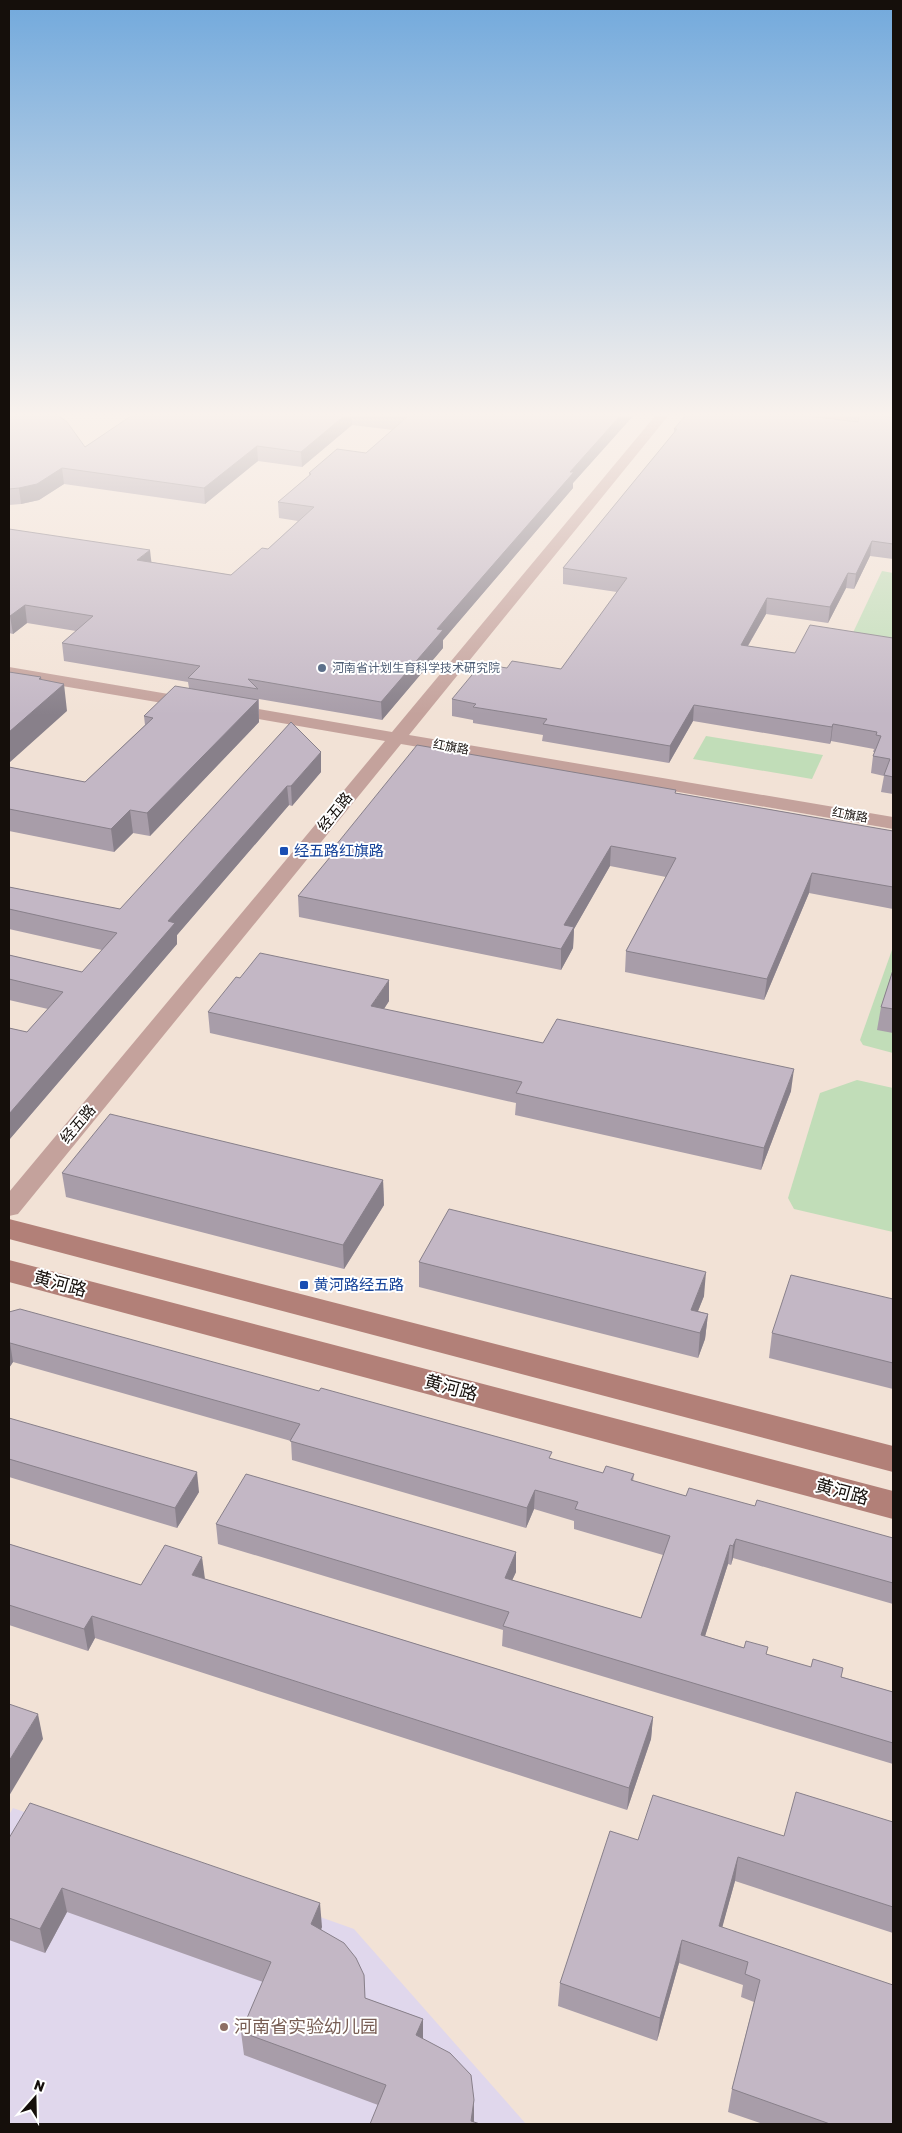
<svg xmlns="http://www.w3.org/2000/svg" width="902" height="2133" font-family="Rubik,'Noto Sans SC',sans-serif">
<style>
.education{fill:#e0d7ec}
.green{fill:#c1ddb8}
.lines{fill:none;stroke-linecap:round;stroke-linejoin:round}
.minor{fill:#c4a29c;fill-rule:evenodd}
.tertiary{fill:#c4a29c;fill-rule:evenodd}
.secondary{fill:#b28078;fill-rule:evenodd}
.wall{fill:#a89da9}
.shaded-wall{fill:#88808a}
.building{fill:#c3b7c5;stroke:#88808a}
.service-dot{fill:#5c6f8a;stroke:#fff;stroke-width:2}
.transit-dot{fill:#1a4fb4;stroke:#fff;stroke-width:2}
.education-dot{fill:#8d6e63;stroke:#fff;stroke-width:2}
.labels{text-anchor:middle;stroke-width:4;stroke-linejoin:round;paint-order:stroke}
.far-service-label{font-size:12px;fill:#4e5e75;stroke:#fff;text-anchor:start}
.far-street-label{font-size:12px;fill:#150f0b;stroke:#fff}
.street-label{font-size:15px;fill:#150f0b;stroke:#fff}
.transit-label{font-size:15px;fill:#164399;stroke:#fff;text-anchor:start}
.near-street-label{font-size:18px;fill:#150f0b;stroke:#fff}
.near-education-label{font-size:18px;fill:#785e54;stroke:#fff;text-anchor:start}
</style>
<rect width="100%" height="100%" fill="#f2e2d6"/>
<!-- education -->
<polygon class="education" points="13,1808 354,1929 526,2124 9,2124 9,1815"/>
<!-- green -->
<g class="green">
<polygon points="882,571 893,573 893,645 850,639"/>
<polygon points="706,736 823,755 812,779 693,759"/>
<polygon points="893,947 893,1053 863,1045 860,1040"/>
<polygon points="857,1080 893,1088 893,1232 794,1209 788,1198 820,1093"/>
</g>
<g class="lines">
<!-- minor -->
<g class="minor">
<polygon points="655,416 668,416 409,735 893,817 893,829 401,744 18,1214 9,1216 9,1192 385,741 229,714 223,713 220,709 223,705 229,704 392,732"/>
<polygon points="9,667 192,698 198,699 201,703 198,707 192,708 9,677"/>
</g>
<!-- tertiary -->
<polygon class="tertiary" points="811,416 857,416 893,420 893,430 819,421 814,419"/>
<!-- secondary -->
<g class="secondary">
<polygon points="9,1219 893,1446 893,1472 9,1239"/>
<polygon points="9,1260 893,1491 893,1519 9,1282"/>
</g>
</g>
<!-- wall -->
<g class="wall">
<polygon points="9,416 85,447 131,416 633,416 573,483 573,488 443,640 443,648 382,720 259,699 259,722 150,836 133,833 114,852 9,831 9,767 85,782 145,725 144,716 189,688 188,682 64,661 62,643 76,631 27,623 13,634 9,633 9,529 151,562 231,575 268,549 298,521 279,518 278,502 309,476 309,473 366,453 393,430 352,425 302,467 258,461 205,504 64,484 39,500 21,504 9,505"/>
<polygon points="846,416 893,416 893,559 870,556 854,589 846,588 828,623 766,614 748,646 795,653 893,638 893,794 881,792 884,776 871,773 873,756 875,752 873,752 874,749 831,741 830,744 693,721 669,763 542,741 543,735 473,723 473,720 452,716 452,699 507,668 561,669 617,592 563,584 563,568 674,433 674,429 846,420"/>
<polygon points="321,752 321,772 292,806 289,805 177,935 177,944 9,1140 9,1028 27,1032 48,1009 9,1000 9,955 82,972 102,950 9,929 9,887 120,909"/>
<polygon points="676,793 893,831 893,909 809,893 764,1000 625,972 626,951 666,877 610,866 574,929 573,948 561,970 299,917 298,896 337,849 336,845"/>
<polygon points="893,970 893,1033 877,1030 881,1007"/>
<polygon points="389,1001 384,1009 543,1043 791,1091 761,1170 515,1115 516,1103 210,1033 208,1012"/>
<polygon points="62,1173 383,1180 384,1205 344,1269 66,1197"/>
<polygon points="419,1262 704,1296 698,1311 708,1314 705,1339 698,1358 419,1287"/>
<polygon points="893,1299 893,1389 769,1358 772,1333"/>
<polygon points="9,1312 603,1473 634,1474 633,1481 686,1496 755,1506 893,1538 893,1604 733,1558 731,1565 728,1564 705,1636 893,1692 893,1764 502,1646 503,1630 218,1544 216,1524 516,1552 516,1572 512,1580 641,1618 663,1555 574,1529 574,1521 534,1509 526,1528 292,1460 291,1441 13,1362 9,1368"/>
<polygon points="9,1418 199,1492 177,1528 9,1477"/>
<polygon points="9,1544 141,1585 205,1579 653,1717 651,1739 627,1810 95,1638 88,1651 9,1625"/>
<polygon points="893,1822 893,1933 735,1881 722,1927 893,2124 763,2124 728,2112 732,2089 754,2002 741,1997 743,1985 679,1963 657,2041 558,2006 560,1983 638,1840 784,1836"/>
<polygon points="9,1838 322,1927 321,1929 364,1975 365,1998 423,2019 423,2039 474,2100 474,2122 378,2105 244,2055 241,2032 263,1982 67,1912 45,1953 9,1940"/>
</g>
<!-- shaded-wall -->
<g class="shaded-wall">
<polygon points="344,416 352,416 352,425 302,467 301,452"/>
<polygon points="620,416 633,416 573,483 573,488 443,640 443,648 382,720 381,702 437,629 570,472"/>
<polygon points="257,446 258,461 205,504 204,488"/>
<polygon points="62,468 64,484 39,500 21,504 19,488"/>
<polygon points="872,541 870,556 854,589 856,574"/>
<polygon points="150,550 152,567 137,560"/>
<polygon points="848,573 846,588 828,623 830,607"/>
<polygon points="767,598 766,614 739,661 741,645"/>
<polygon points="25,605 27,623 13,634 10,616"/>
<polygon points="41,677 44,700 64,684 67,711 9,763 9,732 39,679"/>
<polygon points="258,700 259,722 150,836 147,813"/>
<polygon points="694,705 693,721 669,763 670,746"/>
<polygon points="833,724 831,741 830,744 832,727"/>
<polygon points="321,752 321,772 292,806 291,786"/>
<polygon points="287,786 289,805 177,935 177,944 9,1140 9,1114 168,921"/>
<polygon points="130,810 133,833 114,852 111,829"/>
<polygon points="611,846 610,866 574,929 573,948 561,970 561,949 564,925"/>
<polygon points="812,873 809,893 764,1000 767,979"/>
<polygon points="389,980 389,1001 372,1027 371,1006"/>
<polygon points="794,1069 791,1091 761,1170 764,1148"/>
<polygon points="383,1180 384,1205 344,1269 343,1245"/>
<polygon points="706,1272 704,1296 690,1331 691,1310"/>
<polygon points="708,1314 705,1339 698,1358 700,1333"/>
<polygon points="10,1343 13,1362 9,1368 9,1344"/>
<polygon points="197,1472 199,1492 177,1528 175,1508"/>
<polygon points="535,1490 534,1509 526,1528 527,1508"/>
<polygon points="736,1539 733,1558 731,1565 733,1546"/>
<polygon points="730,1545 728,1564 699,1655 701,1635"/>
<polygon points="516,1552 516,1572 504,1598 505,1578"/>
<polygon points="202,1557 205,1579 192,1575"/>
<polygon points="92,1616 95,1638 88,1651 84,1629"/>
<polygon points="38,1714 43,1739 9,1796 9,1761"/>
<polygon points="653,1717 651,1739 627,1810 629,1788"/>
<polygon points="738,1857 735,1881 716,1950 719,1926"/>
<polygon points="62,1888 67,1912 45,1953 40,1929"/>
<polygon points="320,1903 322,1927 313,1948 311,1924"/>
<polygon points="682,1940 679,1963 657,2041 660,2018"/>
<polygon points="423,2019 423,2042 416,2035"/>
<polygon points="474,2100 474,2124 471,2121"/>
</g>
<!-- building -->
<g class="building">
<polygon points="9,416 59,416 67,422 85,447 131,416 344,416 301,452 257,446 204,488 62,468 37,484 19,488 9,489"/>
<polygon points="401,416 620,416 570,472 574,472 437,629 443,630 381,702 248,679 258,689 188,678 200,666 62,643 93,616 25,605 10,616 9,616 9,529 150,550 137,560 231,575 262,548 268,549 314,507 278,502 311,474 309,473 337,449 366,453 407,417"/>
<polygon points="685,416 808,416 858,422 859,417 856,416 879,416 893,417 893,544 872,541 856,574 848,573 830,607 767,598 741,645 795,653 810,625 893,638 893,777 884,775 890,759 873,756 881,736 876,735 877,732 833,724 832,727 694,705 670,746 543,724 547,719 473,707 476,704 452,699 481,664 507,668 512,661 561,669 627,578 563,568 677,429 674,429"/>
<polygon points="9,672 41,677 39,679 64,684 9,732"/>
<polygon points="175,686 258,700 147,813 130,810 111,829 9,809 9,767 85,782 153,718 144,716"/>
<polygon points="291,722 321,752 291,786 287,786 168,921 175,923 9,1114 9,1028 27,1032 63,992 9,979 9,955 82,972 117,933 9,909 9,887 120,909"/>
<polygon points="417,745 676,790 675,793 893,831 893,887 812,873 767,979 626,951 676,858 611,846 564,925 574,927 561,949 298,896 340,845 336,845"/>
<polygon points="260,953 389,980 371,1006 543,1043 557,1019 794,1069 764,1148 516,1093 522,1082 208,1012 236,977 240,978"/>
<polygon points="893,970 893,1009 881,1007"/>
<polygon points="110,1114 383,1180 343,1245 62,1173"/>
<polygon points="449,1209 706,1272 691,1310 708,1314 700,1333 419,1262"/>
<polygon points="791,1275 893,1299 893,1363 772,1333"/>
<polygon points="20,1309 319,1391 321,1388 552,1452 549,1458 603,1473 606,1466 634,1474 631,1480 686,1496 689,1488 755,1506 757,1500 893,1538 893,1583 736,1539 733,1546 730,1545 701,1635 744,1648 746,1641 768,1647 766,1654 811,1667 813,1659 843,1668 841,1677 893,1692 893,1743 503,1626 509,1612 216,1524 246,1474 516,1552 505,1578 641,1618 670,1536 575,1509 578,1502 535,1490 527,1508 290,1441 300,1424 10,1343 9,1344 9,1312"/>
<polygon points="9,1418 197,1472 175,1508 9,1459"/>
<polygon points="9,1544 141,1585 165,1545 202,1557 192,1575 653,1717 629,1788 92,1616 84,1629 9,1605"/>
<polygon points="9,1704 38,1714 9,1761"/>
<polygon points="796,1792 893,1822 893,1907 738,1857 719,1926 893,1985 893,2124 830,2124 732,2089 760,1980 745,1974 748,1962 682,1940 660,2018 560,1983 610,1831 638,1840 653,1795 784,1836"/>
<polygon points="30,1803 320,1903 311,1924 344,1943 356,1958 364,1975 365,1998 423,2019 416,2035 450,2053 471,2075 474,2100 471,2121 480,2124 370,2124 386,2085 241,2032 271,1962 62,1888 40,1929 9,1918 9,1838"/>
</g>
<!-- sky -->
<linearGradient id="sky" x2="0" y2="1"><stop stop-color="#72a9dc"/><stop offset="0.58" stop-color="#f9f2ed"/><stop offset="1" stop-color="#f9f2ed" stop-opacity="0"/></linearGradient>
<rect width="902" height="715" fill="url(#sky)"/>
<!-- markers -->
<circle class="service-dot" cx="322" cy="668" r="5"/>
<g class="transit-dot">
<rect x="279" y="846" width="10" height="10" rx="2.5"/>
<rect x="299" y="1280" width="10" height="10" rx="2.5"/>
</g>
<circle class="education-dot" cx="224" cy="2027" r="5"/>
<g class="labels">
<!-- far-service labels -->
<g class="far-service-label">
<text x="332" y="672">河南省计划生育科学技术研究院</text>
</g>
<!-- far-street labels -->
<g class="far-street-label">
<text transform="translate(451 747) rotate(10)" y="4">红旗路</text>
<text transform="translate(850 815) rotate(10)" y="4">红旗路</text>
</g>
<!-- street labels -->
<g class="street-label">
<text transform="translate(335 812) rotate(-51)" y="5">经五路</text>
<text transform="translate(78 1124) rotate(-50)" y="5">经五路</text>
</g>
<!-- transit labels -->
<g class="transit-label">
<text x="294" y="856">经五路红旗路</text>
<text x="314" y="1290">黄河路经五路</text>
</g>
<!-- near-street labels -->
<g class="near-street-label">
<text transform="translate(60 1284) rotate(15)" y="6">黄河路</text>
<text transform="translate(451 1388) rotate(15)" y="6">黄河路</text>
<text transform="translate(842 1492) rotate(15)" y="6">黄河路</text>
</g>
<!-- near-education labels -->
<g class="near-education-label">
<text x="234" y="2033">河南省实验幼儿园</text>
</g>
</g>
<!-- border -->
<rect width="902" height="2133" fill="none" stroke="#150f0b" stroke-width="20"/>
<!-- north arrow -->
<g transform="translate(35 2098) rotate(20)" stroke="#ffffff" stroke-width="4" paint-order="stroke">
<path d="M0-4L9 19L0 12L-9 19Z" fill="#150f0b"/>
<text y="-8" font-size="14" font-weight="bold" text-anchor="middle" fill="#150f0b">N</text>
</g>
</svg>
